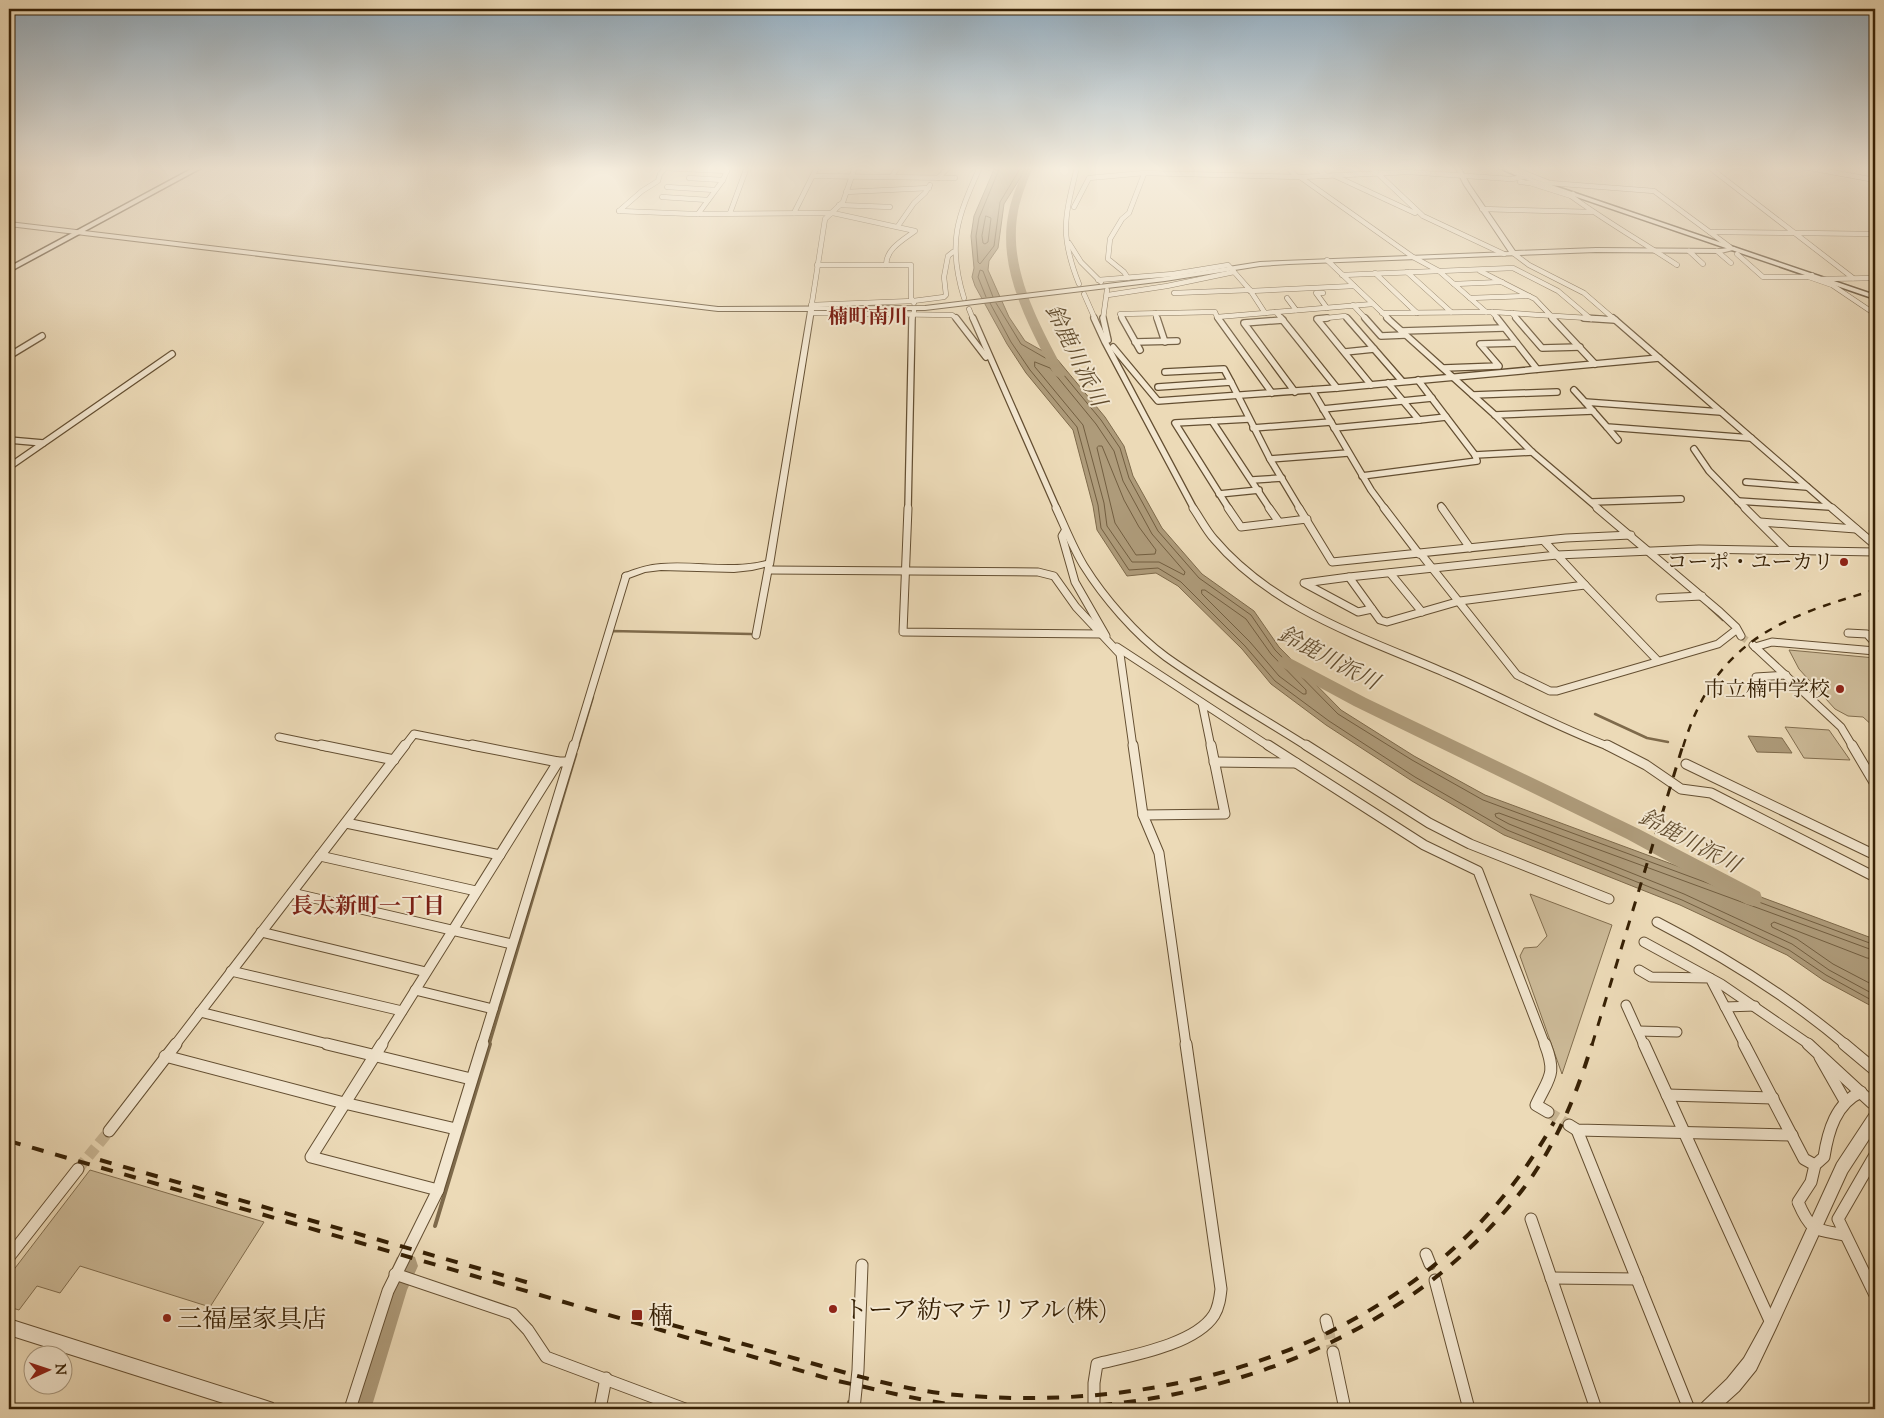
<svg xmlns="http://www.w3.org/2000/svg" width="1884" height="1418" font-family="'Sorts Mill Goudy','Noto Serif JP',serif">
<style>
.green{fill:#cdbb99;stroke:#826e4f}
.water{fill:#ae9b7a;stroke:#7e6a4b}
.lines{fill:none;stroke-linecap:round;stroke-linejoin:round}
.shore{stroke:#725e40;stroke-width:1}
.stream-far2{stroke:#7e6a4b;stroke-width:2.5}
.stream-far1{stroke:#7e6a4b;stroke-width:3}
.stream{stroke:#7e6a4b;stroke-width:4}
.river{fill:#ae9b7a;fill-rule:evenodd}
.minor-tunnel-far1{stroke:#c8b593;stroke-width:7;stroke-dasharray:7 4;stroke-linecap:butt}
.minor-tunnel{stroke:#c8b593;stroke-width:11;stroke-dasharray:11 5.5;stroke-linecap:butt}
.minor-far4-casing{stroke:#644f32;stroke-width:5.5}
.minor-far3-casing{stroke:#644f32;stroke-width:8}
.minor-far2-casing{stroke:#644f32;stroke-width:9}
.minor-far1-casing{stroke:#644f32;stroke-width:11}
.minor-casing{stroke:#644f32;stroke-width:13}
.tertiary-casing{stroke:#644f32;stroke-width:2}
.secondary-casing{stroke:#372105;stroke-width:3}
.minor-far4{stroke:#f3e7d0;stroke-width:4.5}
.minor-far3{stroke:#f3e7d0;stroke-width:5.5}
.minor-far2{stroke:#f3e7d0;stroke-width:7}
.minor-far1{stroke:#f3e7d0;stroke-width:9}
.minor{stroke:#f3e7d0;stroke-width:11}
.tertiary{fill:#f3e7d0;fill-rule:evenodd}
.secondary{fill:#f3e7d0;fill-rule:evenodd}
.rail-far2{stroke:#372105;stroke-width:2.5;stroke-dasharray:8 8;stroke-linecap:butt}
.rail-far1{stroke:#372105;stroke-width:3;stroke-dasharray:10 10;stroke-linecap:butt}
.rail{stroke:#372105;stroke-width:4;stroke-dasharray:12 12;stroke-linecap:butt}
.poi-dot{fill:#8f2418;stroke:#f3e7d0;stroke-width:2}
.labels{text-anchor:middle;stroke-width:4;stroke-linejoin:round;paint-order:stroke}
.far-quarter-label{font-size:20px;font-weight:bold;fill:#7a1f14;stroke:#f3e7d0}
.poi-label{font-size:21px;fill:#372105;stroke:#f3e7d0;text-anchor:end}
.water-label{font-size:22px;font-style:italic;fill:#614c2e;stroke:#f3e7d0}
.neighbourhood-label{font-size:22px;font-weight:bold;fill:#7a1f14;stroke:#f3e7d0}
.near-poi-label{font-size:25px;fill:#372105;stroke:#f3e7d0;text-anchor:start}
</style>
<rect width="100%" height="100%" fill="#ecdab7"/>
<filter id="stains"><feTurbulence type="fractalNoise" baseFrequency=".004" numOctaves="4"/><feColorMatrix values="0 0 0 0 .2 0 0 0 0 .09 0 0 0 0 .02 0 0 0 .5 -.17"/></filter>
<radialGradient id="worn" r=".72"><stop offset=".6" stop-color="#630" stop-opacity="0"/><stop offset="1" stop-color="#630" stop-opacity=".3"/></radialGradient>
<!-- green -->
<g class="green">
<polygon points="1789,650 1875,658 1875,728 1863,717 1848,716 1835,709 1799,669"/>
<polygon points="1785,727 1829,730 1850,760 1804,758"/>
<polygon points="1530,894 1612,925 1562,1074 1520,956 1524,948 1537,947 1547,936"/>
<polygon points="90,1170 264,1222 210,1307 80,1266 60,1293 37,1286 19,1310 9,1307 9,1276"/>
</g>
<!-- water -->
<g class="water">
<polygon points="995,167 1027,167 1004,204 998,248 989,261 988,270 1009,317 1025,341 1057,359 1105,417 1124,446 1133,476 1162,528 1202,574 1254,611 1279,647 1341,710 1414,756 1485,795 1869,937 1875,941 1875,1008 1823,980 1787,955 1680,905 1504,835 1412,781 1326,725 1271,684 1242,649 1178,586 1156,573 1127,576 1097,530 1093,506 1073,430 1026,373 1007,344 975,286 972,277 974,268 971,236 974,216"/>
<polygon points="1748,736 1782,738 1792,753 1757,752"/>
</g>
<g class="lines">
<!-- shore -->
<g class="shore">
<polyline points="1000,167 979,218 976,236 978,262 980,264 994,246 1000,202 1021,167"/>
<polygon points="986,216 991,218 988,242 985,244 983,243 982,236"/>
<polyline points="986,297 978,277 980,270 983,271 993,297"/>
<polyline points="990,303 1011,342 1030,370 1077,427 1098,505 1101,528 1129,570 1158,568 1181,582 1245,646 1275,681 1329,721 1415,777 1507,830 1682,900 1789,950 1826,975 1875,1002"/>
<polyline points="996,303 1021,344 1054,363 1101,420 1120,448 1129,478 1158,531 1199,578 1251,615 1275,650 1338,714 1412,760 1483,800 1875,945"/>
<polygon points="1035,362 1050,368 1096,424 1114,451 1123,481 1152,534 1185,572 1184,575 1159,562 1132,562 1107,526 1104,503 1083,425 1035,367"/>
<polygon points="1099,446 1102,446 1104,451 1124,500 1139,527 1156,550 1155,554 1136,555 1115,523 1097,448"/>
<polygon points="1202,590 1205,590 1246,619 1271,654 1306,690 1306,694 1303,694 1279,676 1250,642 1202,594"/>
<polyline points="1875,951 1499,813 1495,814 1496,817 1509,824 1684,894 1792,944 1829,970 1875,995"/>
<polyline points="1875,959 1867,958 1774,922 1771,924 1772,927 1797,939 1833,964 1875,986"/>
</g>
<!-- stream-far2 -->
<g class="stream-far2">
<polyline points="1709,607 1723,620"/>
<polyline points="612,634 612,631 751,634"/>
<polyline points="1595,714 1647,738 1668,742"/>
<polyline points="578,747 593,697"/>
</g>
<!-- stream-far1 -->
<g class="stream-far1">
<polyline points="577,749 578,745"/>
<polyline points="489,1045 576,754"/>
</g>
<!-- stream -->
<g class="stream">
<polyline points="435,1226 490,1044"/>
<polyline points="848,1409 849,1402"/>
</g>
<!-- river -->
<g class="river">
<path d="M1025 167H1033C1027 182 1021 196 1018 211 1007 270 1040 325 1066 375L1060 378 1054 375C1029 325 996 269 1009 211 1012 196 1019 181 1025 167Z"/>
<polygon points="1286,656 1366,698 1639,829 1760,892 1762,898 1760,904 1753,906 1746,904 1627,839 1354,706 1280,666 1278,662 1280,658"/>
<polygon points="406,1254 415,1257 418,1266 407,1290 371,1409 345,1409 384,1286 397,1257"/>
</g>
<!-- minor-tunnel-far1 -->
<polyline class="minor-tunnel-far1" points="1741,636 1753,645"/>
<!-- minor-tunnel -->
<g class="minor-tunnel">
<polyline points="1548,1112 1569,1125"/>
<polyline points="78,1169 109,1131"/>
<polyline points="1328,1328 1333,1352"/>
</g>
<!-- minor-far4 casing -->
<g class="minor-far4-casing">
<g id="minor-far4">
<path d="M1077 167C1065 217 1059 234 1079 284"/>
<polyline points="1287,167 1296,176"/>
<polyline points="1316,167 1326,176"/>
<polyline points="1371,167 1423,216 1504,254"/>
<polyline points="1709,167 1853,278"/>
<polyline points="1804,167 1875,180"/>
<polyline points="665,168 727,171"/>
<polyline points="814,176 955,178"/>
<polyline points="892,176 898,167"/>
<polyline points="1335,176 1415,213"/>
<polyline points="1532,176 1550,183 1654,191 1730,247"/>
<polyline points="1300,177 1413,257 1439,271 1486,312"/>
<polyline points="689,178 723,180"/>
<polyline points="938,178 949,167"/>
<polyline points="1520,182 1530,183 1571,196"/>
<polyline points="667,187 715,190"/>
<polyline points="846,192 929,188"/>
<path d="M1573 194 1571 196C1605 221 1642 242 1677 265"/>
<polyline points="662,197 708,200"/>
<polyline points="839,205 890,207"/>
<polyline points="1074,207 1089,178 1144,173 1300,177 1409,172 1511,179 1532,176 1510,167"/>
<polyline points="1482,209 1593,212"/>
<path d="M619 211 694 214 833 213 915 231C903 240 886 249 886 265"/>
<polyline points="619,211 642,191 658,181 660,174 666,167"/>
<polyline points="730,213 747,167"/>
<polyline points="794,213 817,167"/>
<polyline points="698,214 723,180 728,168"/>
<polyline points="898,226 914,203 925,193 930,185"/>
<polyline points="1710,232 1875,234"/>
<polyline points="1069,243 1081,262 1101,282"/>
<polyline points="1689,251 1703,264"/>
<polyline points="1717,251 1731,263"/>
<polyline points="1513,253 1529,265 1584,293 1614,319"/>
<polyline points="1737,254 1763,277 1809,277"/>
<polyline points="1327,260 1389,319"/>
<polyline points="817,265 911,265 911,298 914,303"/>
<polyline points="1480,271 1535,299 1554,319"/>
<polyline points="1407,272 1451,312"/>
<polyline points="1375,273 1417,313"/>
<polyline points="1342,275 1513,268 1558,291 1591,319"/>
<polyline points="1812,275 1809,277 1832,285 1875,314"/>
<polyline points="1128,278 1124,272 1108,259 1110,239 1122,219 1129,213 1144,174"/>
<polyline points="1822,279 1875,278"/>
<polyline points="1098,280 1173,274 1228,265 1250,290 1265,313 1276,312 1282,319"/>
<polyline points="1454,284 1502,282"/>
<polyline points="1250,291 1354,286"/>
<polyline points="1174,293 1250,290"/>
<polyline points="1323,293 1316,293 1327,308"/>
<polyline points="1084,294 1095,319"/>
<polyline points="1108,295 1167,286 1234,272"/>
<path d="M964 298C947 243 957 218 980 167"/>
<polyline points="1287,298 1296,310"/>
<polyline points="1470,298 1529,296"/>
<polyline points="811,305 913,301 944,297 946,295 944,277 948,256 953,252"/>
<polyline points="1353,305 1366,319"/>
<polyline points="811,309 825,219 843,202 855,167"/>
<polyline points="969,309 973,319"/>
<polyline points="1276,312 1373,304"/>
<polyline points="1492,312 1498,319"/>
<polyline points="810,313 952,315 957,319"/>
<polyline points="1155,313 1157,319"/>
<polyline points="1382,313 1494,312 1603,319"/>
<polyline points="1512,313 1517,319"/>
<polyline points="1217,317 1219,319"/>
<polyline points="912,319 914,311"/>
<polyline points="1103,319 1107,290"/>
<polyline points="1123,319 1120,314 1215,312 1217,317 1265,313"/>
<polyline points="1317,319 1345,316 1348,319"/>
</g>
</g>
<!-- minor-far3 casing -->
<g class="minor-far3-casing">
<g id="minor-far3">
<polyline points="956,318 986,357"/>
<polyline points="973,318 1057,509"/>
<polyline points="1094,318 1105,342 1194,509"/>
<polyline points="1103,318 1108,340"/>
<polyline points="1122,318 1140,350"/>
<polyline points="1157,318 1165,342"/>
<polyline points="1218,318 1272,393"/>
<polyline points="1281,318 1337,388"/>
<polyline points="1327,318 1317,319 1371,385"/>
<polyline points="1347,318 1402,381"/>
<polyline points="1365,318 1381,336 1405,335"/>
<polyline points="1387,318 1495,415 1532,452 1599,509"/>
<polyline points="1497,318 1537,369"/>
<polyline points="1516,318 1542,348 1580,347"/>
<polyline points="1552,318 1595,364"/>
<polyline points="1584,318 1615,320"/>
<polyline points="1613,318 1833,509"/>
<polyline points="1283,320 1244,323 1295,392"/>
<polyline points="1401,331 1504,328"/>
<polyline points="1135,342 1177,341"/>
<polyline points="1113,347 1158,401 1337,388 1659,358"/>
<polyline points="1345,352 1374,349"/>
<polyline points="9,356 42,336"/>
<polyline points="1444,368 1499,366 1480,344 1516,343"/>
<polyline points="1165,372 1224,369 1231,382"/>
<polyline points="1158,387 1231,382 1270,459 1348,453"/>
<polyline points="1312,390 1371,490 1385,509"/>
<polyline points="1574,390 1585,402"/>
<polyline points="1473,395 1557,392"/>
<polyline points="1323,409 1432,398"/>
<polyline points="1721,412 1585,402 1607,427 1751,438"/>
<polyline points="1495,415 1593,411"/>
<polyline points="1419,420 1446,417"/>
<polyline points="1212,421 1270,509"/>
<polyline points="1607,427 1618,440"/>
<polyline points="1253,428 1331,422"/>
<polyline points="1334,428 1419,420 1388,383"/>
<polyline points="9,440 43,443"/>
<polyline points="1694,449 1709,471 1746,509"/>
<polyline points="1475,455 1532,452"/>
<polyline points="1270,459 1300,509"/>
<polyline points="9,467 172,354"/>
<polyline points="1362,476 1477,461 1475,455 1418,380"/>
<polyline points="1252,480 1282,478"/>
<polyline points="1746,482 1807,487"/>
<polyline points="1219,494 1259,490"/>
<polyline points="1738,501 1830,507"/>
<polyline points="1592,502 1681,499"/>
<polyline points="1441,506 1443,509"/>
<polyline points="908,509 912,318"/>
<polyline points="1229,509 1175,423 1249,419"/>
</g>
</g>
<!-- minor-far2 casing -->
<g class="minor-far2-casing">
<g id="minor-far2">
<polyline points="908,508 903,632 1102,634"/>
<path d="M1056 508C1065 527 1073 548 1084 566 1104 598 1136 635 1166 657 1211 689 1261 717 1308 747"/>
<path d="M1193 508C1200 518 1206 530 1214 539 1274 610 1365 638 1448 674 1502 697 1554 726 1610 747"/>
<polyline points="1228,508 1241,527 1307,519"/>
<polyline points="1269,508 1279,522"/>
<polyline points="1299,508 1332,562 1566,538 1631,535"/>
<polyline points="1384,508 1419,554"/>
<polyline points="1442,508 1470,548"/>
<polyline points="1597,508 1720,612 1736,627 1741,636"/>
<polyline points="1745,508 1786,549"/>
<polyline points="1832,508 1875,545"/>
<polyline points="1760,522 1856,529"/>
<polyline points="1065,531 1062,536 1075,582 1106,636"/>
<polyline points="1544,541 1557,555"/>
<polyline points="1421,554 1517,675 1550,691 1557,691 1718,644 1736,630"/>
<polygon points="1557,555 1585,585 1460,601 1387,622 1380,620 1349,577"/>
<polyline points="1557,555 1699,549 1875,552"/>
<polyline points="769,570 1038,572 1054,576 1076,607 1120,654 1133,747"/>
<polyline points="1390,573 1422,612"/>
<polyline points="1349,577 1304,583 1358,612 1372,609"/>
<polyline points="1585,585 1658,661"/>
<polyline points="1660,598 1702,596"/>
<polyline points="1848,633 1867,634 1875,643"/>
<polyline points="756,635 769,565"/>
<polyline points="1753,645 1841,727 1853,747"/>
<polyline points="1117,647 1270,747"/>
<polyline points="1755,647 1772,642 1875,651"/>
<polyline points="1756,677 1786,675"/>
<polyline points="1202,703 1211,747"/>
<polyline points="279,737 327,747"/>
<polyline points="404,747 414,734 479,747"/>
<polyline points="574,747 626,576"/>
</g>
</g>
<!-- minor-far1 casing -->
<g class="minor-far1-casing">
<g id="minor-far1">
<polyline points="321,745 394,760"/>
<polyline points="472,745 558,762 568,762"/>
<polyline points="1133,745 1143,815 1159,853 1186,1045"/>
<polyline points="1268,745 1424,845 1478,871 1545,1045"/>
<polyline points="1306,745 1429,823 1470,844 1609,899"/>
<polyline points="1607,745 1646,765 1681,789 1711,793 1875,877"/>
<polyline points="1852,745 1875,784"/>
<polyline points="1214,762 1296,763"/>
<polyline points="1686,764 1875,855"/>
<polyline points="1143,815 1225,814 1211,745"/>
<polyline points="346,823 500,855"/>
<polyline points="320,856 476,891"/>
<polyline points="292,893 512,944"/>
<path d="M1657 922C1725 957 1788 996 1846 1045"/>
<polyline points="261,932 426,972"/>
<polyline points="1644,942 1721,984 1810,1045"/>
<polyline points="1639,970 1651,977 1710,978 1745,1045"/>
<polyline points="231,971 402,1011"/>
<polyline points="415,990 493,1009"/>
<polyline points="1626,1005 1644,1045"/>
<polyline points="1725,1007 1755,1006"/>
<polyline points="200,1012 332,1045"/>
<polyline points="1638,1031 1677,1032"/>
<polyline points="175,1045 405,745"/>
<polyline points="381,1045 558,762"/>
<polyline points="482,1045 574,745"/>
</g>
</g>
<!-- minor casing -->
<g class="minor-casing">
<g id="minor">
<polyline points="327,1044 471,1079"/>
<polyline points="382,1044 311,1157 438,1190"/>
<path d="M1545 1044C1557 1075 1549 1077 1536 1105L1548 1112"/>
<polyline points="1644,1044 1771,1323"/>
<polyline points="1744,1044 1804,1159 1815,1165"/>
<polyline points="1808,1044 1872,1103"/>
<polyline points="1844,1044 1875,1070"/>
<polyline points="165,1056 344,1103 456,1129"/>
<polyline points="1820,1057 1845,1101"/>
<polyline points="1667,1095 1773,1098"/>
<polyline points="1569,1125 1577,1130 1792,1135"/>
<polyline points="1577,1130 1689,1409"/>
<polyline points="109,1131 176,1044"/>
<polyline points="1875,1155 1838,1219 1875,1295"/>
<polyline points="1531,1219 1596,1409"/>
<path d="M1845 1235C1814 1229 1811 1232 1798 1202L1811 1182 1815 1165 1824 1157C1828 1131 1836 1103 1861 1092"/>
<polyline points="1426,1254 1430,1264"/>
<polyline points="9,1257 78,1169"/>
<polyline points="395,1274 513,1314 528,1330 546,1357 685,1409"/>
<polyline points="1551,1278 1637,1279"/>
<polyline points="1435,1280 1469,1409"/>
<polyline points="1326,1320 1328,1328"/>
<polyline points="1333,1352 1345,1409"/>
<polyline points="350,1409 388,1291 438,1190 483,1044"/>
<polyline points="600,1409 606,1378"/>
<polyline points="854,1409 858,1370 862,1265"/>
<path d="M1094 1409V1383L1097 1364C1129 1356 1195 1345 1214 1315 1219 1307 1220 1298 1221 1289L1186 1044"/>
</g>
</g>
<!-- tertiary casing -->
<g class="tertiary-casing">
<g id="tertiary">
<path d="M1455 167H1460L1470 185 1515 251 1596 248 1721 249 1734 247 1737 249 1721 253 1596 252 1289 264 1260 266 1165 281 925 310H814L773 565 752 570 734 572 661 570 645 572 626 579 622 576 623 574C635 569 647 565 661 564 696 561 731 570 766 561L808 311H718L9 226V222L718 307 925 306 1165 277 1260 262 1509 252 1464 185Z"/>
<polygon points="1875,1111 1875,1130 1847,1173 1776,1328 1756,1370 1739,1391 1719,1409 1700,1409 1702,1403 1727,1379 1744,1358 1766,1318 1837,1163 1870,1113"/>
<polygon points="9,1319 267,1401 273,1403 275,1409 242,1409 9,1335"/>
</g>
</g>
<!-- secondary casing -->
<g class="secondary-casing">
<g id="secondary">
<polygon points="195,167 203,167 9,272 9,267"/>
<polygon points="1497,167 1506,167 1528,177 1875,295 1875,299 1524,179"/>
</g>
</g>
<!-- minor-far4 -->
<use href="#minor-far4" class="minor-far4"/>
<!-- minor-far3 -->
<use href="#minor-far3" class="minor-far3"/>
<!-- minor-far2 -->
<use href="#minor-far2" class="minor-far2"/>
<!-- minor-far1 -->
<use href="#minor-far1" class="minor-far1"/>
<!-- minor -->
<use href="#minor" class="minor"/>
<!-- tertiary -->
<use href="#tertiary" class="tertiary"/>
<!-- secondary -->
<use href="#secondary" class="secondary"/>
<!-- rail-far2 -->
<path class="rail-far2" d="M1683 747C1715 642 1778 618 1875 590"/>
<!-- rail-far1 -->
<polyline class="rail-far1" points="1592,1045 1683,745"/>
<!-- rail -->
<g class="rail">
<path d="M9 1141 833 1380C885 1391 934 1405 987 1408 1185 1418 1399 1351 1523 1189 1555 1147 1577 1094 1592 1044"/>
<polyline points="100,1160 533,1284"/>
<path d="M672 1325C714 1336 755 1347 797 1359 846 1373 896 1388 947 1394 1182 1418 1434 1338 1554 1122"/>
</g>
</g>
<!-- sky -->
<linearGradient id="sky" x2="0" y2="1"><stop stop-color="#91aabc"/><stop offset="0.46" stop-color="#f6eedf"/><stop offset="1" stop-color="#f6eedf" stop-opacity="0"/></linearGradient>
<rect width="1884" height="366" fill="url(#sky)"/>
<!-- markers -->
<g class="poi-dot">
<circle cx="1844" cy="562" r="5"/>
<circle cx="1840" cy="689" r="5"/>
<circle cx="833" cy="1309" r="5"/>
<rect x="631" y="1309" width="12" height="12" rx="2.5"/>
<circle cx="167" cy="1318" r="5"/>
</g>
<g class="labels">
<!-- far-quarter labels -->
<g class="far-quarter-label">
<text x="868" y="323">楠町南川</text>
</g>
<!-- poi labels -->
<g class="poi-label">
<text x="1834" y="569">コーポ・ユーカリ</text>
<text x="1830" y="696">市立楠中学校</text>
</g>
<!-- water labels -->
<g class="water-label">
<text transform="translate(1077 355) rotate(64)" y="8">鈴鹿川派川</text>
<text transform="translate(1329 657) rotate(28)" y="8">鈴鹿川派川</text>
<text transform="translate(1690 840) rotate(28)" y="8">鈴鹿川派川</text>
</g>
<!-- neighbourhood labels -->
<g class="neighbourhood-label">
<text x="368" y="913">長太新町一丁目</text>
</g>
<!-- near-poi labels -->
<g class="near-poi-label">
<text x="843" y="1318">トーア紡マテリアル(株)</text>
<text x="648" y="1324">楠</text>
<text x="177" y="1327">三福屋家具店</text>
</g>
</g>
<!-- margin -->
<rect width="1884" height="1418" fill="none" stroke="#ecdab7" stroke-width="30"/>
<rect x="10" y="10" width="1864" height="1398" fill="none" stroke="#372105" stroke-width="2.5"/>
<rect x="15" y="15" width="1854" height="1388" fill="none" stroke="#372105"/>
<!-- north arrow -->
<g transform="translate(48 1370) rotate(87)"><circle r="24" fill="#f3e7d0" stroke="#a8987f"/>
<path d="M0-4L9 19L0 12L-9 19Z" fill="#8f2418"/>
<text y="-8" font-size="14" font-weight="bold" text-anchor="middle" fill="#372105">N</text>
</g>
<rect width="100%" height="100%" filter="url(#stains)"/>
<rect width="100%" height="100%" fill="url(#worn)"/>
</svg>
